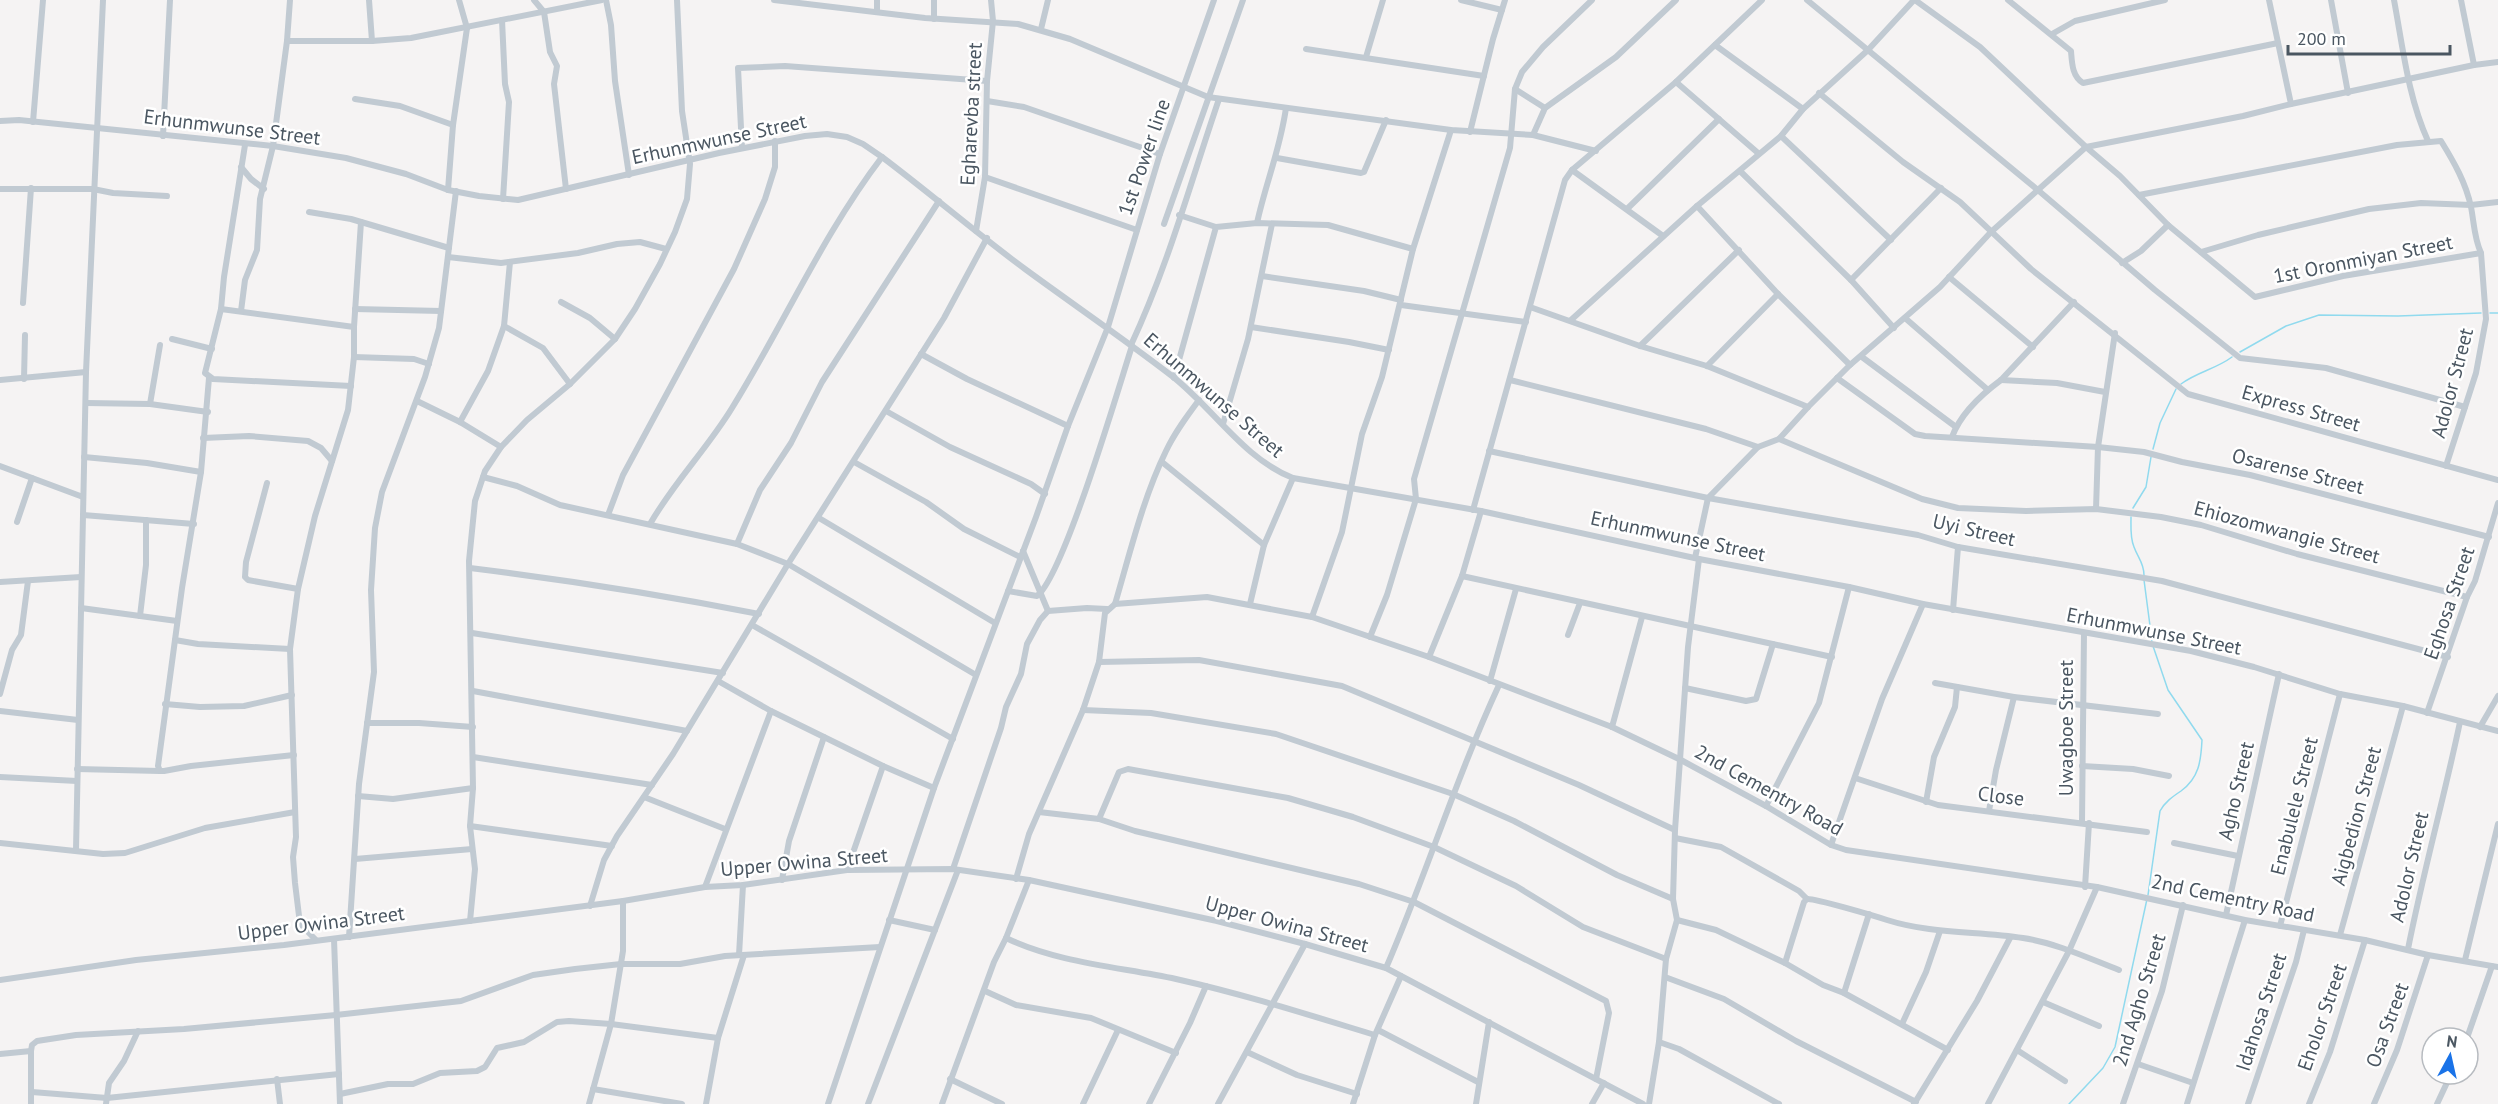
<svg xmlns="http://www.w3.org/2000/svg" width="2498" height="1104" font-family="'PT Sans',sans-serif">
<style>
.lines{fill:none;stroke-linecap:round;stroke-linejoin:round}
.stream{stroke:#90daee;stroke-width:1.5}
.minor{stroke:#c1cad2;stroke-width:6}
.labels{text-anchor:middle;stroke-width:5;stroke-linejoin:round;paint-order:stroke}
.street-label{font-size:20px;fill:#4a5661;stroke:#fff}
</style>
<rect width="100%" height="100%" fill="#f5f3f3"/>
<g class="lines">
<!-- stream -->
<g class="stream">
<polyline points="2490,313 2498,313"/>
<polyline points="2240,352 2286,326 2319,315 2398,316 2481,313"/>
<path d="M2181 384C2197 372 2216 369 2232 357"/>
<polyline points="2153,449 2160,423 2176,389"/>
<polyline points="2133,508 2146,487 2151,457"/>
<path d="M2131 517C2131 527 2130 538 2134 547 2138 558 2144 563 2144 575"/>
<polyline points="2144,580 2152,641"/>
<path d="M2148 895 2160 811C2165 802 2172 797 2181 791 2199 778 2201 761 2202 740L2168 690 2153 646"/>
<polyline points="2069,1104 2103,1068 2115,1047 2147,899"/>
</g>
<!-- minor -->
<g class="minor">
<polyline points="369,0 372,41"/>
<polyline points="459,0 467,28"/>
<polyline points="534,0 544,12 550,52 557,66 554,84 566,189"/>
<polyline points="606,0 611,25 615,81 629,175"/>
<polyline points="774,0 925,18 1018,24 1070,39 1208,97 1451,130 1533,135 1596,151"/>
<polyline points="877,0 877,12"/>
<polyline points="934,0 934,19"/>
<polyline points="1461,0 1502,10"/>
<polyline points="1807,0 2039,191 2155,290 2240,358 2326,368 2465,407"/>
<polyline points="1915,0 1980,47 2086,147 2120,176 2168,225 2255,297 2343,276 2481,253"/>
<path d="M2008 0 2071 51C2072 63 2072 76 2083 83L2278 43"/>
<polyline points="2331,0 2348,93"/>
<path d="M2394 0C2403 48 2408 97 2428 141"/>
<polyline points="2461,0 2474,65 2498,62"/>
<polyline points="502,20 505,84 509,102 503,199"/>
<polyline points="1041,29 1048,0"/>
<polyline points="2052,34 2075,21 2165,0"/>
<polyline points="287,41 372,41 411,38 602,0"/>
<polyline points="1715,45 1803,109"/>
<polyline points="1306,49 1484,76"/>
<polyline points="1366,57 1383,0"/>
<polyline points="1676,82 1758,153"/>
<polyline points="1515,89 1545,108"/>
<polyline points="1819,93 1903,162 1960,202 2031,269 2188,394 2498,480"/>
<polyline points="355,99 400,106 453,125"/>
<polyline points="987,101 1024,107 1160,154"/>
<polyline points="2291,104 2474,65"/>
<path d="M0 121 19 120 273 146 346 158 406 174 448 190 479 196 518 200 719 153 805 136 827 134 847 137 863 144 882 157C930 193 976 233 1025 269 1074 305 1124 339 1172 376 1213 408 1244 459 1293 478L1481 511 1699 559 1849 587 1923 604 2191 651 2254 667 2340 694 2403 706 2498 731"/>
<polyline points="33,122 43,0"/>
<polyline points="1470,132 1493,39 1505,0"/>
<polyline points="1533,135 1545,108 1616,57 1676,0"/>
<polyline points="163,136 170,0"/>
<polyline points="1781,136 1891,240"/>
<polyline points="245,145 224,277 221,309 205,373 213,379 351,386"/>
<polyline points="742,148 738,68 785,66 987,81"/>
<polyline points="1277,158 1361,173 1364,172 1386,120"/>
<polyline points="241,167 251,179 264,189"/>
<polyline points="1572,170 1663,236"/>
<polyline points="1740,171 1851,280 1894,328"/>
<polyline points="985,177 1137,230"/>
<polyline points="0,189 93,189 113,193 167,196"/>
<polyline points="448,190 453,125 467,28"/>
<path d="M2139 195 2397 145 2441 141C2454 162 2466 183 2471 207 2474 222 2474 238 2481 253L2486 319 2476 373 2446 466"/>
<polyline points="1697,206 1778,294 1850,365"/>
<polyline points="1627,209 1719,119"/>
<polyline points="309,212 351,219 449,248"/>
<polyline points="1179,215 1216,227"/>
<path d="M1257 223C1266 182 1280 150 1286 108"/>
<polyline points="1164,224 1243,0"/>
<polyline points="976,231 985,177 987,81 993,21 991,0"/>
<polyline points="2201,252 2258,235 2369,209 2421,203 2471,205 2498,202"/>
<polyline points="448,257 501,263 578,253 617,244 640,242 666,249"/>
<polyline points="2122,263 2141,251 2168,225"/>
<polyline points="1262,276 1364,291 1401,300"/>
<polyline points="1949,277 2033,347"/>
<polyline points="1851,280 1941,188"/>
<polyline points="561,302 590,318 615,339"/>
<polyline points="23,303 31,188"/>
<polyline points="1401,305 1526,322"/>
<polyline points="1530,307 1640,346 1707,366 1808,407"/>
<polyline points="221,309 354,327 354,357 348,410 315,516 298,589 290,649 295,806 296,837 293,857 295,883 300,924 316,940"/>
<polyline points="355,309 441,311"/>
<polyline points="241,311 245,280 257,250 260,199 273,146 287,41 290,0"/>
<polyline points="1905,318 1988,390"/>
<polyline points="1571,320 1697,206 1781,136 1803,109 1868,50 1914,0"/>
<polyline points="504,326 543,348 570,384"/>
<polyline points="354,327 361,222"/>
<polyline points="1251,327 1349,342 1389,350"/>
<polyline points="172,339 212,349"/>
<path d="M1131 345C1168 266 1191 181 1219 99"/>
<polyline points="1640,346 1739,250"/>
<polyline points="921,354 967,379 1068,426"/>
<polyline points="354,357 414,359 429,364"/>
<polyline points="1862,357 1956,427"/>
<polyline points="1707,366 1778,294"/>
<polyline points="209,378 201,472 182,588 158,766 160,771 164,771 191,766 294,755"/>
<polyline points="1174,378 1216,227 1257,223 1328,225 1413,249"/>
<polyline points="1837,378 1915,434 1925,436 2098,447 2144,452 2182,462 2250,475 2489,537"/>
<polyline points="24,379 25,335"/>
<polyline points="0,380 86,372"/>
<polyline points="1510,380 1706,429 1758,447"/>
<polyline points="2001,380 2057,383 2105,392"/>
<polyline points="417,401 460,422 501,447"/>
<polyline points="86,403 150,404 208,412"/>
<polyline points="150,404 160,345"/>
<polyline points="886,411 950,447 1031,484 1045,494"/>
<polyline points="460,422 488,371 504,326 510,262"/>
<polyline points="1223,424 1248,339 1272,224"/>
<path d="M1952 437C1960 415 1982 394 2001 380L2074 302"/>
<polyline points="203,438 249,436 308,441 321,448 332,461"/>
<polyline points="1779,439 1922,499 1958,508 2026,511 2096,509 2161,517 2201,525 2297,554 2467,597"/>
<polyline points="1489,451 1708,498 1918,535 1958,547 2162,581 2448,657"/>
<polyline points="84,457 147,463 201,472"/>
<polyline points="854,462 926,502 964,529 1020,557"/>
<polyline points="1162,462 1264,545"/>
<polyline points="0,466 83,497"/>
<polyline points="483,477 517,486 560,505 737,544 788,564 976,675"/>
<polyline points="267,483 246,562 245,577 248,580 298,589"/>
<polyline points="2096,509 2098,447 2115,333"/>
<polyline points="1473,510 1565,180 1572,170 1676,82 1762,0"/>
<polyline points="83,515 194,524"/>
<polyline points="608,515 623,475 734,269 765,199 775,167 775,141"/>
<polyline points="819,518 995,623"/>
<polyline points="17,522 32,478"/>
<path d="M650 524C674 482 707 449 732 408 783 326 823 234 882 157"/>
<polyline points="737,544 760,490 791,443 822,382 939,201"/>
<polyline points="1023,551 1048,611"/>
<polyline points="1695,558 1708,498 1758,447 1779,439 1808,407 1850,365 1940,287 1991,232 2086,147 2243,116 2291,104 2269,0"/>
<path d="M470 568C567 580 663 595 759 614"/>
<polyline points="1462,576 1832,657"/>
<polyline points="0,582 81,577"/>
<path d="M1008 591 1037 596C1064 575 1118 389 1132 346"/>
<polyline points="1115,604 1207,597 1312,617 1429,657 1612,727 1681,760 1766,806 1831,845 1846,850 2097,887 2245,920 2365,940 2428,955 2498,967"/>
<polyline points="1250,604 1264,545 1293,478"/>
<polyline points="81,608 177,621"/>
<polyline points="1953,610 1958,547"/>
<polyline points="140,616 146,565 146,520"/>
<polyline points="1312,617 1342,532 1362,434 1382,377 1413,249 1451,130"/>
<polyline points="752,625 953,739"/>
<polyline points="472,633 723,673"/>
<polyline points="1568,635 1580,603"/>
<polyline points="1370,637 1387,595 1416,499 1414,479 1510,148 1515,89 1522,72 1543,47 1592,0"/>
<polyline points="175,640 198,644 290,649"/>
<polyline points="1429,657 1462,576 1481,511"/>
<polyline points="1099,662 1199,660 1342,686 1579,785 1675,830"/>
<polyline points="718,681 771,711 883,766 847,870"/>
<polyline points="1490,681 1516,589"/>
<polyline points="1935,683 2014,697 2158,714"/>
<polyline points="1685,688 1746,701 1756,699 1773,644"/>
<polyline points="473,691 687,731"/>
<polyline points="0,694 12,650 21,635 28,581"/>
<polyline points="165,704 200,707 244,706 292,695"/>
<polyline points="1083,710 1151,713 1276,734 1453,794 1514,821 1617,875 1673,899"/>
<polyline points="0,711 78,720"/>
<polyline points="2427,713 2467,597 2475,581 2498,503"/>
<polyline points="367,723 419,723 473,727"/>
<polyline points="1612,727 1642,617"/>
<polyline points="2480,727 2498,696"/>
<polyline points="473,757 652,785"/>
<polyline points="883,766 934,788"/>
<polyline points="2082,766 2133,769 2169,776"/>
<polyline points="77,769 160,771"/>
<polyline points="0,777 77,781"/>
<polyline points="1855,778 1938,805 2147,832"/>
<polyline points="358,796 393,799 473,788"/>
<polyline points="644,797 725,829"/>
<polyline points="1926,802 1934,757 1955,707 1957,687"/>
<polyline points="1766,806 1819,703 1849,587"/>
<polyline points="1989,811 1996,770 2014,697"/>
<polyline points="1039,812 1099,819 1135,831 1359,884 1414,902 1606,1001 1609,1013 1596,1079"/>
<polyline points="1099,819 1119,772 1128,769 1288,798 1353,817 1434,847 1516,886 1583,927 1666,959"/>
<polyline points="2082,822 2084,633"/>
<polyline points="470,826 612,846"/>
<polyline points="1675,838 1721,847 1799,891 1807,899"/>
<polyline points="0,843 103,854 125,853 205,828 295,812"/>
<polyline points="2174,843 2238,856"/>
<polyline points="1831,845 1882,699 1923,604"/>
<polyline points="76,850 86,372 103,0"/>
<polyline points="355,859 472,849"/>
<polyline points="953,869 1001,728 1006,707 1021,674 1027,644 1040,620 1048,611 1087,608 1107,609"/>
<path d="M1016 879 1029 834 1083 710 1099 662 1105 613 1115 604C1130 553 1143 498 1166 451 1175 432 1187 416 1199 400"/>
<polyline points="782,880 789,841 824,737"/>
<path d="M1029 880 1006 938C1058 963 1120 967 1176 979 1243 994 1309 1015 1375 1035"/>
<polyline points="705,887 771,711"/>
<polyline points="2085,887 2089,823"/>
<path d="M1807 899C1814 898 1875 916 1887 920 1931 934 1977 931 2023 938 2056 943 2088 958 2119 970"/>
<polyline points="590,906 604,860 617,836 673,754 788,564 944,318 987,238"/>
<polyline points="2226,915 2279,674"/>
<polyline points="889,920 935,930"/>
<polyline points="1677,920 1716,930 1785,963 1804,902 1807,899"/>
<polyline points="470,921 475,869 470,826 473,788 469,561 475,501 485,471 501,447 527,420 570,384 615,339 635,309 660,264 675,232 687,199 690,164 682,111 677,0"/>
<polyline points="2280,926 2340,694"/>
<polyline points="2340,935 2403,706"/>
<polyline points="349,937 359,784 374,672 371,590 375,528 382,492 425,377 439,328 456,191"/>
<polyline points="334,939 340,1104"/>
<path d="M2408 949C2423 873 2444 798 2460 722"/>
<polyline points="739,955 743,885"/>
<polyline points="2465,960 2498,824"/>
<polyline points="1785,963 1823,985 1844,993 1948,1050"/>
<path d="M1386 968C1426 875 1456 778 1499 685"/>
<polyline points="1665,977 1724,999 1796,1041 1916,1102"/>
<polyline points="0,980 136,960 284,945 623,901 705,887 743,885 847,870 953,869 1029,880 1217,921 1305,944 1386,968 1643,1104"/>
<polyline points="985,991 1016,1005 1091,1018 1176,1053"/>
<polyline points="1844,993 1869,914"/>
<polyline points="2043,1002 2099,1026"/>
<polyline points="1902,1024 1926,972 1940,931"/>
<polyline points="1378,1030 1478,1082"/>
<polyline points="2467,1038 2492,966"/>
<polyline points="1659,1042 1679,1049 1779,1104"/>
<polyline points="2017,1050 2065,1081"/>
<polyline points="31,1051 31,1104"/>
<polyline points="1247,1052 1297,1075 1357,1094"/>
<polyline points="0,1054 31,1051 32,1045 37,1041 76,1035 184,1029 336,1015 461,1001 533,975 575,969 621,964 680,964 725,956 880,947"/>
<polyline points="2138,1064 2193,1083"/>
<polyline points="277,1079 280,1104"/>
<polyline points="950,1079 1002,1104"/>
<polyline points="593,1089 682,1104"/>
<polyline points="32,1092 107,1098 339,1074"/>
<polyline points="340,1094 388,1084 413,1084 440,1073 477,1071 485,1067 497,1048 524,1042 557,1022 569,1021 611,1024 718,1038"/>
<polyline points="106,1104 109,1083 124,1061 138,1031"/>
<polyline points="589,1104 611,1024 623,951 623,901"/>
<polyline points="706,1104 718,1038 744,955"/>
<polyline points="828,1104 934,788 1036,517 1068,426 1108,327 1160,154 1214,0"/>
<polyline points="868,1104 958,870"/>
<polyline points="942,1104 994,962 1006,938"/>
<polyline points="1083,1104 1118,1030"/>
<polyline points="1149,1104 1190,1023 1206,986"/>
<polyline points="1218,1104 1305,944"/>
<polyline points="1353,1104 1375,1035 1401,976"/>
<polyline points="1476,1104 1489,1022"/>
<polyline points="1592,1104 1604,1083"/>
<polyline points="1649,1104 1659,1042 1666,959 1677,920 1673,899 1675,830 1688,647 1699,559"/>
<polyline points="1914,1104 1977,1001 2010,938"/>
<polyline points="1988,1104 2069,951 2097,887"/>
<polyline points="2123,1104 2162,991 2183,905"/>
<polyline points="2187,1104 2245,920"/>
<polyline points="2248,1104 2296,962 2304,930"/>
<polyline points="2309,1104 2330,1052 2365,940"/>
<polyline points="2374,1104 2397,1050 2428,955"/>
<polyline points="2437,1104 2451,1074"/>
</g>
</g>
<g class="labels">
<!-- street labels -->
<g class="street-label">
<text transform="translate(971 114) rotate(-87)" y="7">Egharevba street</text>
<text transform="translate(232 127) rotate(7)" y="7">Erhunmwunse Street</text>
<text transform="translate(719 139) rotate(-12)" y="7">Erhunmwunse Street</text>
<text transform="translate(1144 157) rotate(-71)" y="7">1st Power line</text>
<text transform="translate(2363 259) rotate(-11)" y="7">1st Oronmiyan Street</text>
<text transform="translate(2452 383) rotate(-75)" y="7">Adolor Street</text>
<text transform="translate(1214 395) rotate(41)" y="7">Erhunmwunse Street</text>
<text transform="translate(2301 408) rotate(16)" y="7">Express Street</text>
<text transform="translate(2298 471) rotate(14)" y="7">Osarense Street</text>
<text transform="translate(1974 530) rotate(13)" y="7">Uyi Street</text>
<text transform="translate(2287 532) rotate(15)" y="7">Ehiozomwangie Street</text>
<text transform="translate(1678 536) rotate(12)" y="7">Erhunmwunse Street</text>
<text transform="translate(2449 603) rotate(-71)" y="7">Eghosa Street</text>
<text transform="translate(2154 631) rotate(11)" y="7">Erhunmwunse Street</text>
<text transform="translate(2066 728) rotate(-90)" y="7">Uwagboe Street</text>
<text transform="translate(1769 790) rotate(29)" y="7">2nd Cementry Road</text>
<text transform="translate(2236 791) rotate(-77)" y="7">Agho Street</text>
<text transform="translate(2001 796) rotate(7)" y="7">Close</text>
<text transform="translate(2294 806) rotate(-76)" y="7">Enabulele Street</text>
<text transform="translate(2356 816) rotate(-75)" y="7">Aigbedion Street</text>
<text transform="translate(804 862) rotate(-5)" y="7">Upper Owina Street</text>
<text transform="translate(2409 867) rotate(-77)" y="7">Adolor Street</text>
<text transform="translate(2233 898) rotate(12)" y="7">2nd Cementry Road</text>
<text transform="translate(321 923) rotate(-7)" y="7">Upper Owina Street</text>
<text transform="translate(1287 924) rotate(15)" y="7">Upper Owina Street</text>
<text transform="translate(2139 1000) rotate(-73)" y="7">2nd Agho Street</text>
<text transform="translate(2261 1012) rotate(-72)" y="7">Idahosa Street</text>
<text transform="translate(2322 1017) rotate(-71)" y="7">Eholor Street</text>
<text transform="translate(2387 1025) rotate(-70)" y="7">Osa Street</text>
</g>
</g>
<!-- north arrow -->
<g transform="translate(2450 1056) rotate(8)"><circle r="28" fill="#ffffff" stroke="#b7bbc0" stroke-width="1.5"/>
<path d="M0-4.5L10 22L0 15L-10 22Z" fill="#1a73e8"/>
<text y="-9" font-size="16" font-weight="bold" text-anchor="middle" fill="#4a5661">N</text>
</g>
<!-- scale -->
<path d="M2288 45v9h162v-9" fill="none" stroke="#4a5661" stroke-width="3"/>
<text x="2297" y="45" font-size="18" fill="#4a5661" stroke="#ffffff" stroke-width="4.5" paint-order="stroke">200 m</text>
</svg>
